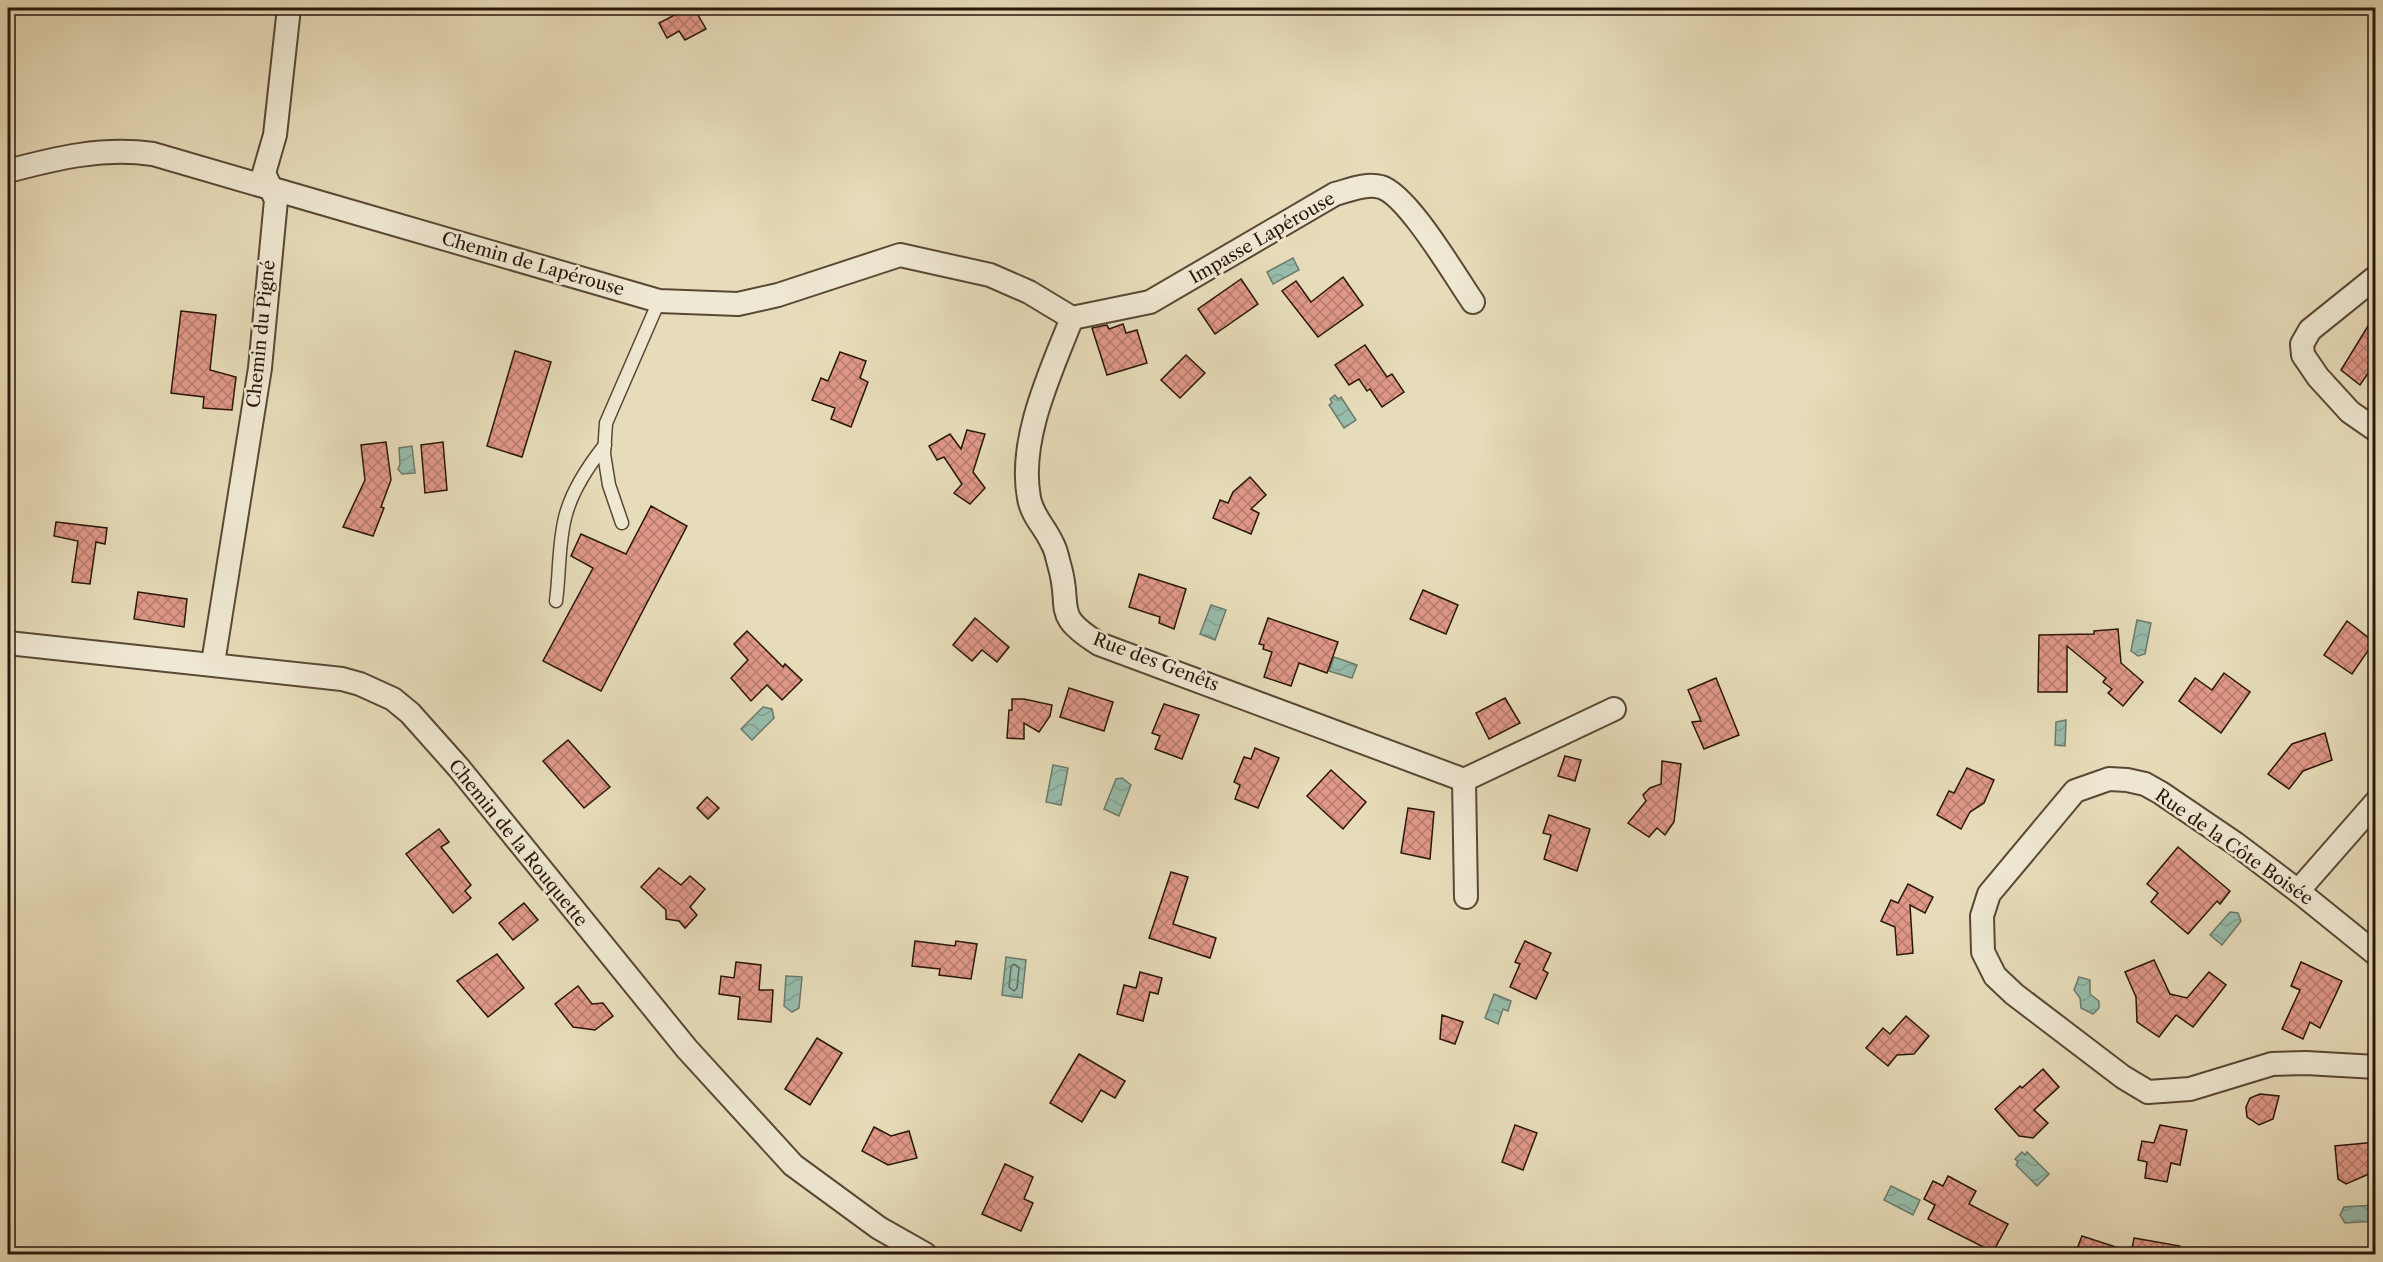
<svg xmlns="http://www.w3.org/2000/svg" width="2383" height="1262" font-family="'Libre Caslon Text',serif">
<style>
.water{fill:url(#water-waves);stroke:#6b7a6b;stroke-width:1.5}
.lines{fill:none;stroke-linecap:round;stroke-linejoin:round}
.shore{stroke:#60695b;stroke-width:1.5}
.building{fill:url(#building-cross-hatch);stroke:#2a160b;stroke-width:1.5}
.service-casing{stroke:#594836;stroke-width:15}
.minor-casing{stroke:#594836;stroke-width:26}
.service{stroke:#efe8d2;stroke-width:12}
.minor{stroke:#efe8d2;stroke-width:22}
.labels{text-anchor:middle;stroke-width:5;stroke-linejoin:round;paint-order:stroke}
.street-label{font-size:18px;fill:#2a160b;stroke:#efe8d2}
</style>
<defs>
<pattern id="water-waves" width="16" height="10" patternUnits="userSpaceOnUse" patternTransform="scale(1.5)"><rect width="16" height="10" fill="#97bcab"/><path d="M0 5q4-4 8 0t8 0" fill="none" stroke="#82a192"/></pattern>
<pattern id="building-cross-hatch" width="8" height="8" patternUnits="userSpaceOnUse" patternTransform="scale(1.5)"><rect width="8" height="8" fill="#e09888"/><path d="M0 0l8 8M0 8l8-8" fill="none" stroke="#b67b6d"/></pattern>
</defs>
<rect width="100%" height="100%" fill="#e7dcb9"/>
<filter id="stains"><feTurbulence type="fractalNoise" baseFrequency=".00333" numOctaves="4"/><feColorMatrix values="0 0 0 0 .2 0 0 0 0 .09 0 0 0 0 .02 0 0 0 .5 -.17"/></filter>
<radialGradient id="worn" r=".72"><stop offset=".6" stop-color="#630" stop-opacity="0"/><stop offset="1" stop-color="#630" stop-opacity=".3"/></radialGradient>
<!-- water -->
<g class="water">
<polygon points="1293,258 1299,270 1273,284 1267,272"/>
<polygon points="1335,395 1338,399 1341,397 1356,420 1344,428 1329,405 1332,403 1330,399"/>
<polygon points="412,446 415,473 402,474 398,469 400,464 399,448"/>
<polygon points="1211,605 1226,610 1215,640 1200,634"/>
<polygon points="2137,620 2151,623 2145,654 2138,656 2131,651"/>
<polygon points="1334,657 1357,665 1352,678 1329,671"/>
<polygon points="763,707 772,709 774,718 752,740 741,729"/>
<polygon points="2066,720 2065,746 2055,745 2056,722"/>
<polygon points="1053,765 1068,768 1061,805 1046,802"/>
<polygon points="1122,778 1131,785 1119,816 1104,809 1116,779"/>
<polygon points="2230,912 2238,913 2241,921 2222,945 2210,935"/>
<polygon points="1006,957 1026,960 1022,998 1002,995"/>
<polygon points="786,976 802,977 799,1008 792,1012 784,1006"/>
<polygon points="2079,977 2090,980 2090,994 2099,1001 2099,1008 2093,1014 2081,1008 2080,998 2074,990"/>
<polygon points="1494,994 1511,1001 1508,1011 1503,1009 1498,1024 1485,1018"/>
<polygon points="2022,1152 2025,1155 2027,1152 2049,1174 2037,1186 2016,1165 2018,1162 2015,1159"/>
<polygon points="1891,1186 1920,1200 1913,1215 1884,1200"/>
<polygon points="2375,1205 2375,1221 2345,1223 2340,1215 2344,1207"/>
</g>
<g class="lines">
<!-- shore -->
<polygon class="shore" points="1014,964 1019,968 1017,988 1014,991 1009,987 1011,967"/>
</g>
<!-- building -->
<g class="building">
<polygon points="688,8 694,8 706,29 685,40 679,31 667,38 659,23"/>
<polygon points="1343,277 1363,305 1318,337 1282,291 1296,281 1311,302"/>
<polygon points="1241,279 1258,304 1215,334 1198,309"/>
<polygon points="181,311 216,315 210,370 236,377 232,410 203,408 204,397 171,393"/>
<polygon points="2376,313 2376,369 2371,369 2360,385 2341,370"/>
<polygon points="1123,324 1126,333 1137,330 1147,363 1107,375 1092,328 1107,325 1109,329"/>
<polygon points="1365,345 1387,377 1392,374 1404,392 1382,407 1370,389 1367,391 1359,379 1349,385 1335,365"/>
<polygon points="515,351 551,362 522,457 487,446"/>
<polygon points="840,352 866,361 860,378 868,382 851,427 831,419 835,408 812,400 821,378 828,381"/>
<polygon points="1186,355 1205,373 1180,398 1161,380"/>
<polygon points="967,430 985,434 973,472 985,488 970,504 954,493 962,484 944,457 937,460 929,446 950,434 961,449"/>
<polygon points="386,442 391,480 381,507 384,508 373,536 343,527 365,480 361,445"/>
<polygon points="443,442 447,490 425,493 421,445"/>
<polygon points="1250,477 1266,495 1251,509 1259,513 1251,534 1213,518 1220,500 1228,503 1233,492"/>
<polygon points="651,506 687,526 601,691 543,661 593,568 571,556 581,534 626,554"/>
<polygon points="56,522 107,528 105,544 96,542 90,584 72,582 78,541 54,536"/>
<polygon points="1139,574 1186,589 1174,629 1159,623 1160,617 1129,607"/>
<polygon points="1423,590 1458,605 1446,634 1410,619"/>
<polygon points="138,592 187,599 184,627 134,619"/>
<polygon points="975,618 1009,647 997,662 982,650 972,661 953,645"/>
<polygon points="1268,618 1338,642 1327,673 1299,663 1291,686 1264,677 1272,652 1263,649 1264,645 1259,644"/>
<polygon points="2347,621 2374,642 2352,674 2324,655"/>
<polygon points="2118,629 2121,663 2143,682 2123,706 2108,693 2112,689 2103,682 2106,678 2067,646 2067,692 2038,692 2039,635 2094,634 2094,631"/>
<polygon points="747,631 783,667 785,664 802,680 782,700 767,685 751,701 731,678 748,660 734,644"/>
<polygon points="2224,673 2250,692 2221,733 2179,701 2195,678 2212,690"/>
<polygon points="1716,678 1739,735 1704,749 1692,722 1701,721 1688,690"/>
<polygon points="1069,688 1113,702 1104,731 1060,717"/>
<polygon points="1505,698 1520,723 1489,739 1476,713"/>
<polygon points="1012,699 1024,699 1052,705 1050,716 1039,732 1024,723 1024,739 1007,738 1009,710 1012,710"/>
<polygon points="1164,704 1199,715 1182,759 1155,749 1160,736 1152,733"/>
<polygon points="2325,733 2332,760 2303,771 2289,789 2268,774 2292,744"/>
<polygon points="568,740 610,787 584,808 543,761"/>
<polygon points="1255,748 1279,758 1258,808 1235,799 1240,785 1234,782 1244,757 1251,759"/>
<polygon points="1565,756 1581,760 1575,781 1558,776"/>
<polygon points="1662,761 1681,764 1674,822 1665,835 1657,828 1649,837 1628,823 1646,801 1643,795 1650,788 1661,784"/>
<polygon points="1967,768 1994,780 1984,803 1970,812 1961,829 1937,815 1949,791 1954,793"/>
<polygon points="1331,770 1366,802 1343,829 1307,796"/>
<polygon points="707,797 719,808 708,819 697,808"/>
<polygon points="1408,808 1434,812 1430,859 1401,853"/>
<polygon points="1549,815 1590,829 1577,871 1544,859 1551,835 1543,833"/>
<polygon points="439,829 449,842 441,847 471,885 465,891 471,898 453,913 406,854"/>
<polygon points="2178,847 2230,891 2220,904 2217,901 2188,934 2151,902 2158,893 2147,884"/>
<polygon points="659,868 681,885 690,876 705,889 690,907 697,915 685,928 679,921 666,919 666,910 641,887"/>
<polygon points="1171,872 1188,877 1173,924 1216,938 1210,958 1149,938"/>
<polygon points="1908,884 1933,897 1925,913 1910,905 1913,953 1897,955 1895,927 1881,921 1891,900 1898,903"/>
<polygon points="524,903 538,920 513,940 499,923"/>
<polygon points="915,941 955,946 956,941 977,944 971,979 939,975 940,969 912,966"/>
<polygon points="1525,941 1551,953 1543,970 1548,973 1536,999 1510,987 1520,964 1515,962"/>
<polygon points="497,954 524,988 488,1017 457,981"/>
<polygon points="2154,960 2170,994 2187,998 2209,972 2226,985 2193,1027 2176,1015 2159,1037 2137,1022 2136,997 2125,972"/>
<polygon points="736,962 761,965 759,990 773,990 771,1022 738,1019 740,997 719,994 721,976 734,978"/>
<polygon points="2301,962 2342,981 2320,1028 2310,1022 2303,1039 2282,1029 2300,990 2291,986"/>
<polygon points="1140,972 1162,978 1158,994 1150,992 1143,1021 1117,1014 1124,985 1136,988"/>
<polygon points="578,986 592,1004 603,1003 613,1016 595,1030 573,1027 555,1004"/>
<polygon points="1442,1015 1463,1022 1455,1044 1440,1039"/>
<polygon points="1906,1016 1929,1036 1914,1054 1897,1055 1888,1066 1866,1048 1883,1028 1890,1034"/>
<polygon points="817,1038 842,1053 810,1105 785,1089"/>
<polygon points="1079,1054 1125,1081 1115,1098 1101,1090 1082,1122 1050,1103"/>
<polygon points="2043,1069 2059,1087 2034,1110 2048,1123 2033,1138 2019,1136 1995,1109 2020,1086 2022,1088"/>
<polygon points="2260,1094 2279,1096 2273,1119 2259,1125 2247,1117 2246,1107 2250,1098"/>
<polygon points="1515,1125 1537,1133 1523,1170 1502,1162"/>
<polygon points="2160,1125 2187,1130 2180,1165 2171,1163 2167,1182 2145,1178 2147,1162 2138,1160 2142,1141 2154,1143"/>
<polygon points="874,1127 891,1136 909,1131 917,1158 888,1165 862,1151"/>
<polygon points="2376,1142 2376,1171 2346,1184 2338,1179 2335,1146"/>
<polygon points="1005,1164 1033,1177 1024,1199 1033,1203 1021,1231 982,1214"/>
<polygon points="1948,1176 1976,1191 1969,1204 2008,1224 1993,1252 1928,1219 1935,1205 1924,1199 1933,1181 1943,1186"/>
<polygon points="2082,1236 2128,1251 2128,1254 2075,1254"/>
<polygon points="2134,1238 2180,1246 2179,1254 2131,1254"/>
</g>
<g class="lines">
<!-- service casing -->
<g class="service-casing">
<g id="service">
<polyline points="622,523 609,485 604,454 606,423 659,301"/>
<path d="M556 601C560 572 558 542 566 514 573 489 589 465 605 445"/>
</g>
</g>
<!-- minor casing -->
<g class="minor-casing">
<g id="minor">
<path d="M8 171C57 158 102 147 153 154L659 301 738 304 778 295 900 255 990 275 1029 292 1072 318C1051 371 1018 440 1029 498 1032 516 1045 527 1052 543 1056 549 1057 557 1059 564 1073 610 1050 613 1099 644L1464 780"/>
<polyline points="2376,277 2310,330 2302,344 2303,355 2318,377 2350,412 2376,430"/>
<path d="M1072 318 1150 302 1335 194C1350 190 1366 183 1381 187 1408 195 1455 276 1473 302"/>
<polyline points="8,643 342,679 360,684 393,699 410,713 459,768 687,1049 793,1165 879,1228 925,1254"/>
<polyline points="213,663 260,368 276,200 264,173 275,135 289,8"/>
<polyline points="2298,891 2376,802"/>
<polyline points="1466,897 1464,780 1614,709"/>
<polyline points="2376,954 2298,891 2236,844 2161,793 2145,784 2127,780 2109,779 2075,791 1989,894 1982,916 1983,952 1995,976 2014,994 2123,1077 2148,1092 2190,1089 2272,1064 2306,1063 2376,1067"/>
</g>
</g>
<!-- service -->
<use href="#service" class="service"/>
<!-- minor -->
<use href="#minor" class="minor"/>
</g>
<g class="labels">
<!-- street labels -->
<g class="street-label">
<text transform="translate(1262 238) rotate(-30)" y="6">Impasse Lapérouse</text>
<text transform="translate(533 264) rotate(16)" y="6">Chemin de Lapérouse</text>
<text transform="translate(261 334) rotate(-84)" y="6">Chemin du Pigné</text>
<text transform="translate(1156 662) rotate(21)" y="6">Rue des Genêts</text>
<text transform="translate(518 843) rotate(51)" y="6">Chemin de la Rouquette</text>
<text transform="translate(2234 847) rotate(35)" y="6">Rue de la Côte Boisée</text>
</g>
</g>
<!-- margin -->
<rect width="2383" height="1262" fill="none" stroke="#e7dcb9" stroke-width="30"/>
<rect x="9" y="9" width="2365" height="1244" fill="none" stroke="#2a160b" stroke-width="3"/>
<rect x="15" y="15" width="2353" height="1232" fill="none" stroke="#2a160b" stroke-width="1.5"/>
<rect width="100%" height="100%" filter="url(#stains)"/>
<rect width="100%" height="100%" fill="url(#worn)"/>
</svg>
